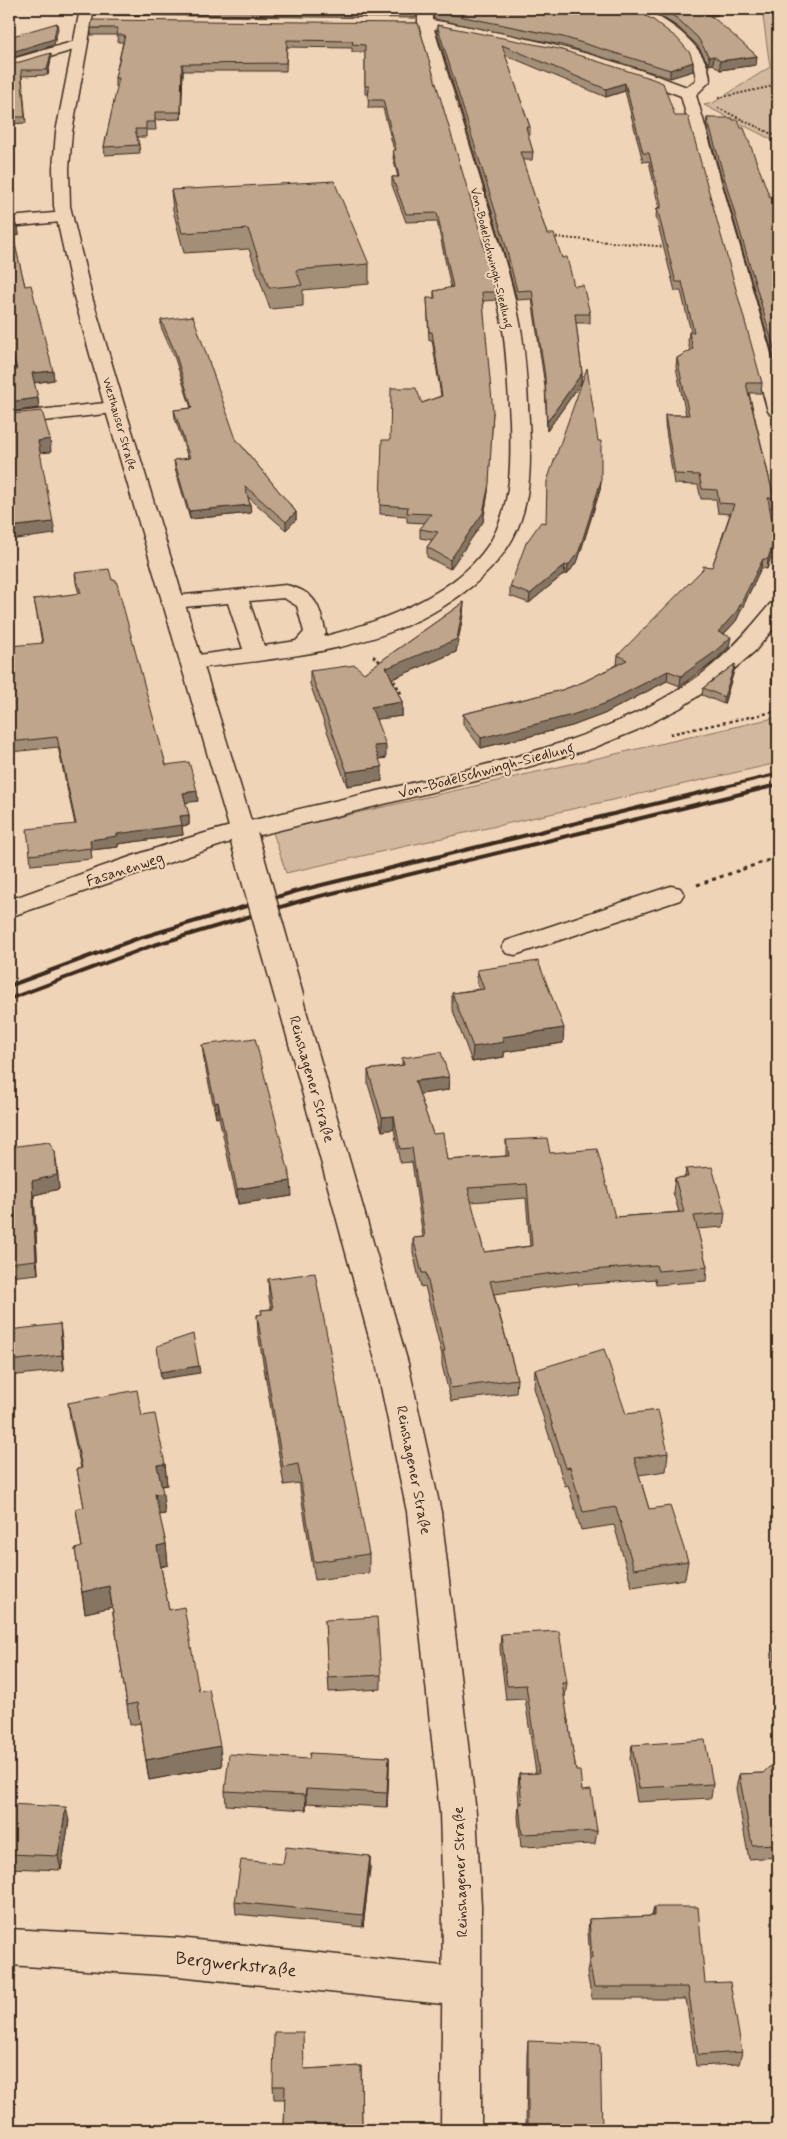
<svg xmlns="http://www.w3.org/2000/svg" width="787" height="2139" font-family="Mynerve,sans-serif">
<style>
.green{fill:#d2b89e;stroke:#86715e}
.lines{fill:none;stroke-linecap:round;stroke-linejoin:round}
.minor-casing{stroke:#3b2a1e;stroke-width:3}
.major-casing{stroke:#3b2a1e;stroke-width:3}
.path-far2{stroke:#3b2a1e;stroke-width:2;stroke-dasharray:2 2;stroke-linecap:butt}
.path-far1{stroke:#3b2a1e;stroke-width:2.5;stroke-dasharray:3 3;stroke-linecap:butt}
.path{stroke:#3b2a1e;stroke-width:3;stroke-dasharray:4 4;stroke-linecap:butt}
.minor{fill:#f0d4b7;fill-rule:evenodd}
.major{fill:#f0d4b7;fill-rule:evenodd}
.rail-far1{stroke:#3b2a1e;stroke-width:3}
.rail{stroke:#3b2a1e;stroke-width:4}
.major-bridge-casing{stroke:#3b2a1e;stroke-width:31;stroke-linecap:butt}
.major-bridge{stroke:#f0d4b7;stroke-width:28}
.wall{fill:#a38e78;stroke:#3b2a1e;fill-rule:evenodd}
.shaded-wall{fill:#857462;stroke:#3b2a1e}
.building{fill:#bea58c;stroke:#3b2a1e;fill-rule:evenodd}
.labels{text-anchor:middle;stroke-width:4;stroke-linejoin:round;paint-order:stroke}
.far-street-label{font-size:12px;fill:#3b2a1e;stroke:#f0d4b7}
.street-label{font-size:15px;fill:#3b2a1e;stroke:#f0d4b7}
.near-street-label{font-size:18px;fill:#3b2a1e;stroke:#f0d4b7}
</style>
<rect width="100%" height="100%" fill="#f0d4b7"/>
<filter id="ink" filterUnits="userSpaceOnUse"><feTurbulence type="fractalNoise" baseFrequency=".02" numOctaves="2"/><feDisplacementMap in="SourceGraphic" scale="10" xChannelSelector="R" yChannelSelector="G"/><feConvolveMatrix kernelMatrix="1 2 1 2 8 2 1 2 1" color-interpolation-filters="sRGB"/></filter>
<g filter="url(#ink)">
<!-- green -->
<g class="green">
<polygon points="762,9 778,9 778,143 704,105 713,103 770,67"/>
<polygon points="778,717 778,763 286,873 273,832"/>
</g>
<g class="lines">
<!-- minor casing -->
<g class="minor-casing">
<g id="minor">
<path d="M418 9H432V20C519 35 605 55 687 87L696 80C695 52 666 34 644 21 637 18 628 15 624 9 630 9 638 8 643 10 671 20 710 50 710 81L696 95 778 378V417L771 415 768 411 681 96C601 64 519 44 434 29 451 86 469 142 486 199 499 240 512 281 520 323 526 356 527 388 529 421 531 460 532 502 513 538 495 571 464 595 432 613 361 653 271 659 191 669L183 667 180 662 183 657 243 649 228 603 172 608 164 607 161 602 164 597 286 585C316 592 319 605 326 633L324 636H326C383 621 461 593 492 539 512 503 511 460 510 421 508 388 507 355 502 323 494 277 480 232 466 187 450 133 434 78 418 24ZM284 598 297 606 304 632 296 641 264 646 249 601Z"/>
<polygon points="79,40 86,44 84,47 9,69 9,60"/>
<polygon points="65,212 71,213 73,217 71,221 9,227 9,217"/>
<polygon points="115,402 122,404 125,408 122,412 9,425 9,413"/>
<path d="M778 602V623L755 651 719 682 680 708 637 730 593 748 500 775 224 844 9 917V900C85 873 160 844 238 824 312 805 387 790 461 771 545 750 633 725 703 673 729 653 750 629 770 604Z"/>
<polygon points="671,886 680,888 684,894 680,900 515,955 506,953 502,947 506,941"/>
<polygon points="9,1929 178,1938 462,1968 476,1974 482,1987 476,2000 462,2006 178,1976 9,1965"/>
</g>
</g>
<!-- major casing -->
<g class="major-casing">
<g id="major">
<polygon points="80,9 94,9 72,132 69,168 70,206 92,297 125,408 256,837 253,842 244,844 235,842 232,837 105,408 74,297 54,206 53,168 56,132"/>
<polygon points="290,991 299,994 303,1000 408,1363 441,1512 476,1813 481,1906 481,2130 441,2130 443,1906 440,1813 407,1512 376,1363 277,1000 281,994"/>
</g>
</g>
<!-- path-far2 -->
<g class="path-far2">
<polyline points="718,98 778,85"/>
<polyline points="718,108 778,137"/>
<polyline points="552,237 668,247"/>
</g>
<!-- path-far1 -->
<g class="path-far1">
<polyline points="373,656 383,664"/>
<polyline points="391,675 402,695"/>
<polyline points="670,734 778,711"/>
</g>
<!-- path -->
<polyline class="path" points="697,885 778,857"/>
<!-- minor -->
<use href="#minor" class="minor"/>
<!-- major -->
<use href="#major" class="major"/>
<!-- rail-far1 -->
<g class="rail-far1">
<polyline points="719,788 778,774"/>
<polyline points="764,788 778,785"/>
</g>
<!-- rail -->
<g class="rail">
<polyline points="9,986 136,939 297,891 724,787"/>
<polyline points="9,999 151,946 304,900 769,787"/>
</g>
<!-- major-bridge casing -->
<g class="major-bridge-casing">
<polyline id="major-bridge" points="244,837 290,1000"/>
</g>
<!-- major-bridge -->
<use href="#major-bridge" class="major-bridge"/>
</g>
<!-- wall -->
<g class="wall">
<polygon points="105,9 417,9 416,18 106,15"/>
<polygon points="432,9 631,9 693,62 693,71 670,78 562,45 434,19"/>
<polygon points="643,9 719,9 718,15 710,16 757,56 756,65 720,70 713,64 709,65 698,46 678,27 655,13"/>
<polygon points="418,23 496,292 496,300 483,301 488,492 483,522 450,569 427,557 427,547 432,540 420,538 420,529 425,523 407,522 407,516 380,514 380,505 390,440 422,403 441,396 432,340 429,340 427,298 434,298 434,291 451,288 437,221 406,222 392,185 392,177 398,177 393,158 394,150 383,108 368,108 369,94 365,94 365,52 352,52 352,48 287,47 286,71 183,71 181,119 155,120 156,130 146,130 146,137 137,137 139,145 140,153 105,155 104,147 118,86 115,86 115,78 123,42 118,42 117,35 91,35 91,28"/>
<polygon points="437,25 650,78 762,383 761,393 749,393 774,498 773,508 770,508 775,537 774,547 767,569 761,568 736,621 724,634 729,647 711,664 680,686 667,681 604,714 572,726 481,748 463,724 463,714 562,690 583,682 617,665 618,655 712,567 730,514 718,513 716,499 701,499 698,485 674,484 665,424 665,415 686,415 676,367 677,358 690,351 688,341 689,332 691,332 681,291 675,291 674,287 656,217 657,208 659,208 649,161 643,162 625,91 606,97 505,55 530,127 530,135 528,136 533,152 532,160 522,160 547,234 562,258 574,286 590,314 590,323 576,323 582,373 581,383 547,431 545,386 532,299 517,300 503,248 437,32"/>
<polygon points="51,59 48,75 22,76 26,123 9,124 9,65"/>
<polygon points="707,118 733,120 741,128 770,198 778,198 778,372 706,124"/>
<polygon points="171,190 369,264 369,284 303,290 303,306 270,309 249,249 184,253 173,210"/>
<polygon points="9,220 18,226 19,235 13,237 25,286 53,371 54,380 34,383 38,398 39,408 9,412 9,371 16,370 9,345"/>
<polygon points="161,320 236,439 296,512 296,520 286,530 248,497 250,505 251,513 190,519 175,468 174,460 188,458 175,418 174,410 191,408 175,359 161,327"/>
<polygon points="601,481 600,490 578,560 567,575 564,574 529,603 510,596 510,587 546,523"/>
<polygon points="75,573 112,580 166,765 198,801 185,802 189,815 189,825 182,826 183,835 118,844 118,847 91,850 92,859 31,865 30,855 75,824 58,747 11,752 9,731 42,643 34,599 79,594 76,583"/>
<polygon points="464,602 463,615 456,652 392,679 402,702 402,716 376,719 386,758 379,759 382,781 347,786 310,684 310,671 364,673"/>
<polygon points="778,659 778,686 771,683 773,672"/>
<polygon points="735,664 734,671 724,704 702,695 703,688"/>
<polygon points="477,970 563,1043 504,1052 504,1057 472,1062 452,1008 452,993 479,989 477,984"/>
<polygon points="202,1045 292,1196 238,1204 219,1117 216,1118 204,1060"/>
<path d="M402 1058 449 1077 448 1090 419 1094 433 1134 447 1160 506 1156V1140L550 1153 615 1217 679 1212 673 1192 675 1178 685 1177 686 1169 725 1213 723 1227 697 1229 707 1267 706 1281 656 1285 655 1279 578 1285V1283L494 1294 517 1379 516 1393 451 1401 442 1365V1355L425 1286 421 1287 413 1252V1238L423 1237 412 1162 400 1163 394 1129 382 1131 368 1084V1070L402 1065ZM526 1198 530 1246 484 1252 471 1202Z"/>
<polygon points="9,1147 57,1166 59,1189 34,1195 38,1274 9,1277"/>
<polygon points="268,1279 369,1554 369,1573 315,1580 299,1483 284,1485 258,1333 257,1315 262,1314 261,1310 271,1309 269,1297"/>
<polygon points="9,1330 62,1339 64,1370 9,1376"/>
<polygon points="535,1370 668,1453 666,1471 639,1475 649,1509 688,1561 685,1579 632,1587 614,1525 581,1530 568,1485 565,1486 534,1388"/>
<polygon points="68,1403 142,1416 165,1464 167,1485 161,1486 165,1514 159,1515 166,1544 168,1565 161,1567 169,1610 199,1691 222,1766 149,1780 140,1723 130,1725 112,1607 85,1613 75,1549 82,1548 76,1509 84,1507 77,1469 81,1468 71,1424"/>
<polygon points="325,1620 381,1675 381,1689 329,1692"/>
<polygon points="501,1634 567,1683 565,1697 564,1697 576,1771 582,1791 597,1831 595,1844 521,1847 518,1817 519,1804 518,1788 519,1774 536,1773 525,1699 506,1700 500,1648"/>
<polygon points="777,1635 778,1635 778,1693 775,1693 774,1649"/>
<polygon points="632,1745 713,1784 711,1798 637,1802 630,1759"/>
<polygon points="389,1757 389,1772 387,1807 306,1803 306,1810 226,1805 225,1791 309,1759"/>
<polygon points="778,1766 778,1857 749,1859 736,1789 739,1774 763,1773"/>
<polygon points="9,1804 69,1821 61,1870 9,1868"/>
<polygon points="370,1856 370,1868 363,1927 236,1914 235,1902 283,1864"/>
<polygon points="654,1907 705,1983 742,2052 739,2064 696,2066 686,1999 592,1999 587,1973 589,1961 590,1960 588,1931 589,1919 652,1916"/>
<polygon points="528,2041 602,2130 526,2130 527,2055"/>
<polygon points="361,2066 362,2130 284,2130 285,2099 274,2099 273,2086 305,2069"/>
</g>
<!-- shaded-wall -->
<g class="shaded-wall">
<polygon points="704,9 719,9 718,15 699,18 700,10"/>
<polygon points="57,23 58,29 54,45 9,59 9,53"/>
<polygon points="51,53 51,59 48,75 47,70"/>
<polygon points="714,56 713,64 709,65 709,57"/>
<polygon points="757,56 756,65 720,70 720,61"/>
<polygon points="693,62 693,71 670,78 670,70"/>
<polygon points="182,64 183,71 181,119 181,112"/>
<polygon points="625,83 625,91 606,97 606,89"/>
<polygon points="18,226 19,235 12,237 11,228"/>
<polygon points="53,371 54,380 33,383 32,373"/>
<polygon points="582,373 581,383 547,431 547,422"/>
<polygon points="38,398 39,408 9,412 9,402"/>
<polygon points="493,412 488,492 483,522 450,569 450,560"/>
<polygon points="50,439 51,452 39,453 38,441"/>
<polygon points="601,481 600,490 578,560 567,575 568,566"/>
<polygon points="250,505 251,513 190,519 189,511"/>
<polygon points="296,512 296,520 286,530 286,522"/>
<polygon points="53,522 55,534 9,540 9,527"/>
<polygon points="775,537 774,547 767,569 768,559"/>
<polygon points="763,559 761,568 736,621 716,642 718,632"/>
<polygon points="565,565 564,574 529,603 530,594"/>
<polygon points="464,602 463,615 456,652 387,681 387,668"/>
<polygon points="731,637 729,647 711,664 680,686 681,676"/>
<polygon points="735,664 734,671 724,704 724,697"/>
<polygon points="668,671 667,681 604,714 572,726 481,748 481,738"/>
<polygon points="402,702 402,716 371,720 371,707"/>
<polygon points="386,745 386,758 374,760 374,746"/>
<polygon points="382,767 382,781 347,786 347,772"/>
<polygon points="197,791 198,801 184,803 183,793"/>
<polygon points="189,815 189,825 182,826 183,835 118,844 118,847 91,850 90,840 117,834 180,816"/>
<polygon points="564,1028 563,1043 504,1052 504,1057 472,1062 473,1047 502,1037"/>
<polygon points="449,1077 448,1090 415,1095 415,1081"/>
<polygon points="218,1102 219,1117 216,1118 215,1103"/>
<polygon points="394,1116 394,1129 382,1131 382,1117"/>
<polygon points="55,1152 57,1166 59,1189 34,1195 38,1274 36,1260 32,1181"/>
<polygon points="291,1181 292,1196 238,1204 237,1189"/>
<polygon points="60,1324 62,1339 64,1370 62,1355"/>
<polygon points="199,1366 200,1373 161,1379 160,1372"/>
<polygon points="165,1464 167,1485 160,1486 157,1465"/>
<polygon points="163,1493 165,1514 158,1515 155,1494"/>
<polygon points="166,1544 168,1565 159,1567 157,1546"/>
<polygon points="109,1586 112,1607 85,1613 82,1592"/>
<polygon points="220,1746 222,1766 149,1780 146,1760"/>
<polygon points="389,1757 389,1772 387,1807 387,1793"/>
<polygon points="306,1789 306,1810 305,1795"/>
<polygon points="66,1807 69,1821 61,1870 58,1856"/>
<polygon points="370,1856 370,1868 363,1927 363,1915"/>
</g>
<!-- building -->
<g class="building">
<polygon points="289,9 416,9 416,10"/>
<polygon points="434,9 631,9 652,19 677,38 690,53 693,62 670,70 563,37 434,11"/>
<polygon points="662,9 704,9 700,10 715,19 757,56 720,61 714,56 709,57 698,38 678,19"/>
<polygon points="92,20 418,23 477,221 496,292 482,292 493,412 489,484 483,513 450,560 427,547 438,532 420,529 431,514 407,513 408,507 380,505 382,440 390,440 391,388 416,388 422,403 442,396 432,332 429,332 427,298 435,298 434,291 453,287 437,213 406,214 392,177 399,177 393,150 396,150 383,100 368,100 369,86 365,86 365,45 352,44 353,41 287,40 286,63 182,64 181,112 155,112 155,122 146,122 146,129 135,129 139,145 104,147 119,78 115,78 125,35 117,35 118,28 91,28"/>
<polygon points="57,23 54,39 9,53 9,37"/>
<polygon points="437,25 559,49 650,78 663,83 675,116 688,116 762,383 746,383 774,498 768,498 775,537 768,559 763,559 737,611 718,632 731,637 712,654 681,676 668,671 604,704 572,715 481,738 463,714 562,690 583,682 627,660 618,655 703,569 703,566 712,567 734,504 719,503 717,490 702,489 699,475 675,474 665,415 689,415 677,358 693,349 689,332 694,332 682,282 676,282 675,279 657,208 661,208 661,204 649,153 643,153 625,83 606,89 502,45 530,127 526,127 533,152 520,152 547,234 554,234 562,258 567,257 574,286 583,285 590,314 575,314 582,373 547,422 545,377 532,290 517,291 504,239"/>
<polygon points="51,53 47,70 21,70 25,117 9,117 9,65"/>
<polygon points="707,118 732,118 733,120 738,120 741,128 744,128 770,198 778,198 778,362"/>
<polygon points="334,181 369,264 296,270 302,285 269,288 248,229 182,233 171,190"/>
<polygon points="9,220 10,220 18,226 11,228 25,286 31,285 53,371 32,373 38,398 9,402 9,371 17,370 9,340"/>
<polygon points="193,316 236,439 296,512 286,522 245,486 250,505 189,511 174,460 190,458 174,410 192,408 175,352 161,320"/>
<polygon points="587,368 598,441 601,441 601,481 579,551 568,566 565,565 530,594 510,587 526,543 541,522 546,523 547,481"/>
<polygon points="42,411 50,439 38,441 53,522 9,527 9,422 12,422 10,414"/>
<polygon points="109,569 112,580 116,580 166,765 189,762 197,791 183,793 189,815 180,816 182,825 117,834 117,836 90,840 91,848 30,855 27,829 76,824 57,737 10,742 9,731 9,646 43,643 34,599 81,593 75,573"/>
<polygon points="464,602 457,639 387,668 386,666 402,702 371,707 386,745 374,746 382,767 347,772 310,671 355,665 364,673"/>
<polygon points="778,659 778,674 773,672"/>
<polygon points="735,664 724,697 703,688"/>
<polygon points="538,961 564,1028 502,1037 504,1042 473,1047 452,993 484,989 477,970"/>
<polygon points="255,1038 291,1181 237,1189 218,1102 215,1103 202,1045"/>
<path d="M441 1052 449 1077 415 1081 433 1134 443 1133 447 1160 509 1156 506 1140 547 1138 550 1153 597 1149 615 1217 684 1212 675 1178 688 1177 686 1169 712 1167 725 1213 694 1216 707 1267 658 1271 656 1265 579 1271V1270L490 1281 517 1379 451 1388 443 1351H445L426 1273H422L413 1238 425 1237 412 1148 400 1149 394 1116 382 1117 368 1070 404 1065 402 1058ZM527 1184 532 1246 484 1252 468 1188Z"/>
<polygon points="49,1142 55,1152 57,1175 32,1181 36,1260 9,1263 9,1147"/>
<polygon points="315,1273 369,1554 314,1562 298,1464 283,1467 257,1315 262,1314 261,1310 273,1309 268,1279"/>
<polygon points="60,1324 62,1355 9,1361 9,1330"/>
<polygon points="193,1334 199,1366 160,1372 157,1346"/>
<polygon points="604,1349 626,1414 658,1410 668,1453 634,1458 649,1509 670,1506 688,1561 634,1569 616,1507 583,1512 570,1467 566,1468 535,1370"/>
<polygon points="137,1390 142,1416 155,1414 165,1464 157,1465 163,1493 155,1494 166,1544 157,1546 169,1610 184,1607 199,1691 209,1689 220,1746 146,1760 137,1703 127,1705 109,1586 82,1592 75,1549 82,1547 76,1509 84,1507 77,1469 82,1468 68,1403"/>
<polygon points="377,1617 381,1675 328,1678 325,1620"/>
<polygon points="559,1631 567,1683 562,1683 576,1771 580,1771 582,1791 591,1790 597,1831 522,1834 519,1804 522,1804 519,1774 539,1773 526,1685 507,1686 501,1634"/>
<polygon points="777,1635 778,1635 778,1678"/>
<polygon points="705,1740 713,1784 639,1788 632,1745"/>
<polygon points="310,1753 389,1757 387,1793 306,1789 305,1795 225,1791 229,1754 309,1759"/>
<polygon points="778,1766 778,1844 752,1845 739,1774 763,1773 769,1767"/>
<polygon points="9,1804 66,1807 58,1856 9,1854"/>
<polygon points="286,1847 370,1856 363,1915 235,1902 241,1860 283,1864"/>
<polygon points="654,1907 698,1907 705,1983 730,1982 742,2052 698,2055 688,1987 594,1987 589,1961 592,1958 589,1919 654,1916"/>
<polygon points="274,2032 303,2032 304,2069 361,2066 362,2129 344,2129 344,2130 284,2130 285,2086 273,2086"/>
<polygon points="528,2041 600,2044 602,2130 528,2130"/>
</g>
</g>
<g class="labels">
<!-- far-street labels -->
<g class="far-street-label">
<text transform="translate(492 258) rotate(76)" y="4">Von-Bodelschwingh-Siedlung</text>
<text transform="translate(120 424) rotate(74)" y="4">Westhauser Straße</text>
</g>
<!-- street labels -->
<g class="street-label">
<text transform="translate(486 770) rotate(-15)" y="5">Von-Bodelschwingh-Siedlung</text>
<text transform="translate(125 869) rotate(-18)" y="5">Fasanenweg</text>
<text transform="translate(312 1079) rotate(74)" y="5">Reinshagener Straße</text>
<text transform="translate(414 1470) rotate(79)" y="5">Reinshagener Straße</text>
<text transform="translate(460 1872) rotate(-92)" y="5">Reinshagener Straße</text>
</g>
<!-- near-street labels -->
<g class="near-street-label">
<text transform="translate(236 1964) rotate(6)" y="6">Bergwerkstraße</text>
</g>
</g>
<!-- margin -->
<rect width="787" height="2139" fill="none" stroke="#f0d4b7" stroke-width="30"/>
<rect x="15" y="15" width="757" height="2109" fill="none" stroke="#3b2a1e" stroke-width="2" filter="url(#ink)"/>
</svg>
